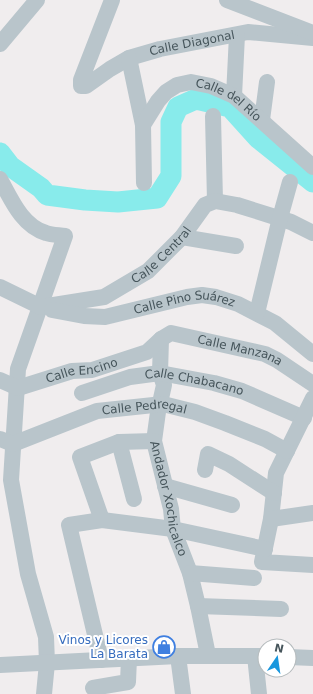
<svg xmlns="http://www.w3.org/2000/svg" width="313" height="694" font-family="'DejaVu Sans',sans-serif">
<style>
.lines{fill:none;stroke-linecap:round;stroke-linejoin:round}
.river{stroke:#88ebeb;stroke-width:21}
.minor{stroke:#b9c5cb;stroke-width:16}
.labels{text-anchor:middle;stroke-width:4;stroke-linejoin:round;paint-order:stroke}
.street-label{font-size:12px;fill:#46555b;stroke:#fff}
.shop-label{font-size:12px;fill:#366cbe;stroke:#fff;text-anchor:end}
</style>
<rect width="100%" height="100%" fill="#f0edee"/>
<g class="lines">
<!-- river -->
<polyline class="river" points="0,153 10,166 41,188 47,195 85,200 118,202 157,198 171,176 171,122 178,107 196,99 230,107 258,138 313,182"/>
<!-- minor -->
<g class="minor">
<path id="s1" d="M112 0 81 80V86H86L110 69 129 58 160 49 248 32 313 38"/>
<polyline points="227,0 313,33"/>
<polyline points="0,44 37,0"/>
<polyline points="129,58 143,125 144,183"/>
<polyline points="234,96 237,35"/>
<polyline points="213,116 215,201"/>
<polyline points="262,120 267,82"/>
<path id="s2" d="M143 125 158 101 166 92 177 85 191 82 211 86 234 96 313 167"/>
<path d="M0 179C11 199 22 226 46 233 52 235 59 235 65 236L18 369 11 480 28 574 46 637 47 663 44 694"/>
<polyline points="182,237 236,246"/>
<path id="s3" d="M0 287 41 307 104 297 148 271 182 237 205 205 215 201 237 205 291 222 313 233"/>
<path id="s4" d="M52 310 84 316 105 317 187 297 202 295 216 297 238 304 275 323 313 354"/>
<polyline points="257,313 280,218 290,182"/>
<path id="s5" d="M161 339 160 373 164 385 158 412 154 441 171 509 173 529 190 573 198 606 208 655"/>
<path id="s6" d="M0 380 18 388 72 371 92 370 147 352 161 339 171 333 265 354 277 360 313 384"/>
<path id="s7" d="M82 393 130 377 160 373 214 383 242 391 304 418"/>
<polyline points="313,398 276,473 271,519 262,562 313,565"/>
<path id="s8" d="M0 439 13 444 97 411 163 404 195 412 225 423 265 439 287 451"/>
<polyline points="119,442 134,499"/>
<polyline points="205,470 208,454 229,464 274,493"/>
<polyline points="165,486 232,505"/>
<polyline points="271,519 313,513"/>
<polyline points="102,520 80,457 119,442 154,441"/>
<polyline points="190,573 254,578"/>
<polyline points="198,606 281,609"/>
<polyline points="178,656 183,694"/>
<polyline points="255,656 259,694"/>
<polyline points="289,657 313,658"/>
<polyline points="101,660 69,525 102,520 173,529 265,549"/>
<polyline points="0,665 178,656 265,656"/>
<polyline points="93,688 128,682 129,658"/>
</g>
</g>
<!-- icons -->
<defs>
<g id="shop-ring" transform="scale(1.15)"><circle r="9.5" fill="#fff" stroke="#3f7fe0" stroke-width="1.5"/><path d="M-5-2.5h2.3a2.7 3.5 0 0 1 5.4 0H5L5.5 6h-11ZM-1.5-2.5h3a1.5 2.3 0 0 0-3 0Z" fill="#3f7fe0"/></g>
</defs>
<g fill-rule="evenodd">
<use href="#shop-ring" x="164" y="647"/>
</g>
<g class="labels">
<!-- street labels -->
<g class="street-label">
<text dy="4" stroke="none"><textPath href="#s1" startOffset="213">Calle Diagonal</textPath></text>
<text dy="4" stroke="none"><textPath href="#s2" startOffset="110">Calle del Río</textPath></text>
<text dy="4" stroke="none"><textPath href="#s3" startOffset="181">Calle Central</textPath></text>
<text dy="4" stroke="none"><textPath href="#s4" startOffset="135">Calle Pino Suárez</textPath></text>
<text dy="4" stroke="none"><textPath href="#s6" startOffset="256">Calle Manzana</textPath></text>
<text dy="4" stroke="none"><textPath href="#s6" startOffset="86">Calle Encino</textPath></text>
<text dy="4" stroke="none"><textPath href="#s7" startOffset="116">Calle Chabacano</textPath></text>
<text dy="4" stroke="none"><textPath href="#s8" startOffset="152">Calle Pedregal</textPath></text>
<text dy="4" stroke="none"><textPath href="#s5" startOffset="163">Andador Xochicalco</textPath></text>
</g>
<!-- shop labels -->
<g class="shop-label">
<text x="148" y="644">Vinos y Licores<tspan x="148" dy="14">La Barata</tspan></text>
</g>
</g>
<!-- north arrow -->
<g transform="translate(277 658) rotate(13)"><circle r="19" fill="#ffffff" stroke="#b5bbbd"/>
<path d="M0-3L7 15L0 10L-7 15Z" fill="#1997de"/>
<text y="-6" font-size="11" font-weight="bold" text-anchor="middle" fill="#46555b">N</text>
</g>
</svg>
